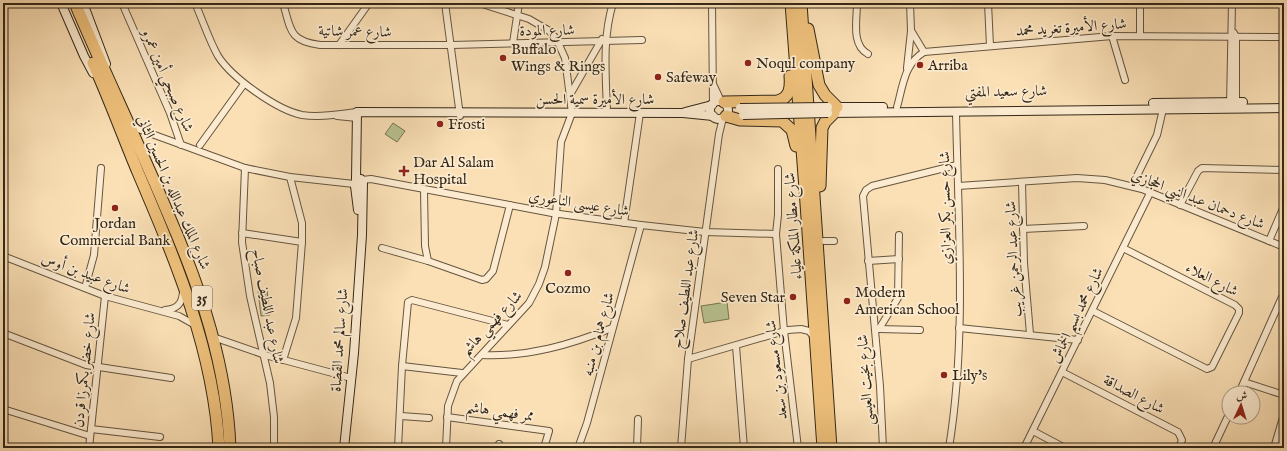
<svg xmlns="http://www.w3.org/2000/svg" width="1287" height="451" font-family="'IM FELL English',Amiri,serif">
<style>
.green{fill:#b9c392;stroke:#767554}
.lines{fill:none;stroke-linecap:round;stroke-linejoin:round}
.street-casing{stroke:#65553f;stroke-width:8}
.secondary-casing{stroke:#332717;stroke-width:10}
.highway-casing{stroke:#332717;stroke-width:13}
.street{stroke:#fcebd0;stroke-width:6}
.secondary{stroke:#fcebd0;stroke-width:8}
.highway{stroke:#eec07b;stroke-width:11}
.secondary-bridge-casing{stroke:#332717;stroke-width:10;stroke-linecap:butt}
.secondary-bridge{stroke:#fcebd0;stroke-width:8}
.poi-dot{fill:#8f2418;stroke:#fcebd0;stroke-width:1.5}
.labels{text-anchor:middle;stroke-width:3.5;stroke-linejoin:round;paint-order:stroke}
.shield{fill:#fcebd0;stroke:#6f624e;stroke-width:1}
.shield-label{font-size:14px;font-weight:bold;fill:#332717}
.street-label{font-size:15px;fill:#332717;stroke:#fcebd0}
.poi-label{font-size:15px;fill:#332717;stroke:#fcebd0;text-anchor:start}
</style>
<rect width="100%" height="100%" fill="#fbe0b6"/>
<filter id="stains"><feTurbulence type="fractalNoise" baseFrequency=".005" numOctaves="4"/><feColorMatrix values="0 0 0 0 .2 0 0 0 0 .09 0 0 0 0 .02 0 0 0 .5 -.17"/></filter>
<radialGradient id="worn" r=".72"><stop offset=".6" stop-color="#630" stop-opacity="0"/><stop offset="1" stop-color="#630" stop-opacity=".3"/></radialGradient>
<!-- green -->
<g class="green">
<polygon points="393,123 405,131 397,142 385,134"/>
<polygon points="267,290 270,315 261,316 258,291"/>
<polygon points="727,302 729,319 704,323 701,306"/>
</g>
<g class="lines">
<!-- street casing -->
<g class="street-casing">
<g id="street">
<polyline points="122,3 170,113 181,145"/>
<path d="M195 3C203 21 209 40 218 56 232 78 277 110 302 115 320 118 339 114 357 112"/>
<path d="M283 3C291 30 289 41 320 45H452L642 40"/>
<polyline points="445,3 460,116"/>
<polyline points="712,3 713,104"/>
<path d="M857 3C857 20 851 45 868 54"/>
<polyline points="988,3 990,46"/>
<polyline points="1140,3 1140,36"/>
<polyline points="912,32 924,52"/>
<polyline points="1234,33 1236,37 1236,106"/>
<polyline points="1112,36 1125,80"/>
<polyline points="513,43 519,3"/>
<polyline points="339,45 369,3"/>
<polyline points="907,68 911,31 910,3"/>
<polyline points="713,84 721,101"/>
<polyline points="571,93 602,39"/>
<polyline points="1230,106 1232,3"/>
<path d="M897 107C903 86 904 64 924 52L1112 36 1284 37"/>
<path d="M607 113C606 75 602 39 613 3"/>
<polyline points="337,116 357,118"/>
<polyline points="130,126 245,168 290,177 354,184"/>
<polyline points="200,145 244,84"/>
<polyline points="245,168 242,242 250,296 270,383 274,417 274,448"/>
<polyline points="778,169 778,215 776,234 784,331 798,448"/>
<polyline points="290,177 302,223 302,242"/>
<polyline points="362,180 371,179 552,213 641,225 705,232 776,234"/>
<polyline points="1022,182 1024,263 1030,334"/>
<polyline points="958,186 1077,178 1105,180 1142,189 1284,247"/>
<polyline points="1132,186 1157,135 1163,109"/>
<polyline points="424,190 425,246 428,261 482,280 486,279 493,271 510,205"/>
<polyline points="1180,205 1198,171 1202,168 1284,170"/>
<polyline points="624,223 640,113"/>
<polyline points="1023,229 1084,226"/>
<polyline points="242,233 302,242 296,318 283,360"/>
<polyline points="824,241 834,241"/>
<polyline points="1269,241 1284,206"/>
<polyline points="382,248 428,261"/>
<polyline points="3,256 105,296 179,316 195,325"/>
<polyline points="868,261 899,259"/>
<polyline points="85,288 94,255 101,168"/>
<path d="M165 310C177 309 182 304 183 292"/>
<polyline points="1093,311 1207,369 1212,367 1239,313 1239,309 1235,305 1123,248"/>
<polyline points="959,328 1078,340"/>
<polyline points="875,329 879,329 898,298 899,235"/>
<polyline points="879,329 920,330"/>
<polyline points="3,333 86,365 171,378"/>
<polyline points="213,337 265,355 351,378"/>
<polyline points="736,346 744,448"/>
<path d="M482 355C528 357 570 345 612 328"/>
<polyline points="688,359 788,330 801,329 809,331 813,336"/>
<polyline points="402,366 462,373"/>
<polyline points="1062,372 1178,432 1182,440 1179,448"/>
<polyline points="1244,382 1284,395"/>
<polyline points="1239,393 1282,297"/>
<polyline points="3,409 90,436"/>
<polyline points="401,416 429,418"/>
<polyline points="447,417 549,431 544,448"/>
<polyline points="91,429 160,437"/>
<polyline points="1033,431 1065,448"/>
<polyline points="89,448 105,296"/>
<polyline points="398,448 402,366 408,302 412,300 508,325"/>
<polyline points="446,448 448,406 457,381 529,303 539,284 545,267 556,214 561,142 572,113 565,58 556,38 548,30 529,19 479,3"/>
<polyline points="498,448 499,444"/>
<polyline points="578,448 587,423 641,225"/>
<polyline points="637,448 638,419"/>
<polyline points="681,448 688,359 719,134 723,118"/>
<polyline points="883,448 880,386 863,196 866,190 872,186 957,165"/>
<path d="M949 448C967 337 958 223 956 111"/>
<polyline points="1024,448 1150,193"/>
<polyline points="1213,448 1229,414"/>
<polyline points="1274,448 1284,414"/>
</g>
</g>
<!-- secondary casing -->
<g class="secondary-casing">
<g id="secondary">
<polyline points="61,3 84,56 93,73"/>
<polyline points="83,3 106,64"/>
<circle cx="719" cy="110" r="9"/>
<polyline points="1153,103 1243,102"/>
<polyline points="833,107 883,107"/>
<polyline points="685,112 712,105"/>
<polyline points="829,113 1284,108"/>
<polyline points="356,179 357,112 683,113 713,116"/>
<polyline points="355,186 358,210"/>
<polyline points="344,448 354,353 362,235 363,182 361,179 356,179 355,186 358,187 362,186"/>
</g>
</g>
<!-- highway casing -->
<g class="highway-casing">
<g id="highway">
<path d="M75 3C105 74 139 144 169 216 201 289 227 367 230 448"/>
<polyline points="791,3 805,189 823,448"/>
<polyline points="801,3 831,448"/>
<polyline points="808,29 819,85 825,95 837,107"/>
<path d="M93 63C109 98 122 134 137 170 175 259 214 350 219 448"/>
<path d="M724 102 777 101C790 98 791 88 790 76"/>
<polyline points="726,116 740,120 782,121 792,130 796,146"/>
<polyline points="820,186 822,128 825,122 834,113"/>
</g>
</g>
<!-- street -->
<use href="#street" class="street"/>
<!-- secondary -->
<use href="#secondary" class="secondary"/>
<!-- highway -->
<use href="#highway" class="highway"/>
<!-- secondary-bridge casing -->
<g class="secondary-bridge-casing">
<g id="secondary-bridge">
<polyline points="740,108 828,107"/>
<polyline points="743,115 828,113"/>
</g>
</g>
<!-- secondary-bridge -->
<use href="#secondary-bridge" class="secondary-bridge"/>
</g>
<!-- markers -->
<g class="poi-dot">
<circle cx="503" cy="58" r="4"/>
<circle cx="748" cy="63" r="4"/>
<circle cx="920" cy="65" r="4"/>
<circle cx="658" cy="77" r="4"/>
<circle cx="440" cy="124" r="4"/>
<path d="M402 165h4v4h4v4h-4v4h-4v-4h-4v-4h4z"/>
<circle cx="115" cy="208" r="4"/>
<circle cx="568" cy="273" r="4"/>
<circle cx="793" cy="297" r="4"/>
<circle cx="847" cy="301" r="4"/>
<circle cx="944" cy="375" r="4"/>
</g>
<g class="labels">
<!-- shield labels -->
<rect class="shield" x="192" y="286" width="20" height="24" rx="3"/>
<g class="shield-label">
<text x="202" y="303">35</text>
</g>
<!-- street labels -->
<g class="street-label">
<text transform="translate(1071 27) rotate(-4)" y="5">شارع الأميرة تغريد محمد</text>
<text transform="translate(547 30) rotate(-1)" y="5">شارع المودة</text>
<text transform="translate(355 31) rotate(1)" y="5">شارع عمر شاتية</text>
<text transform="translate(168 80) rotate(67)" y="5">شارع صبحي أمين عمرو</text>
<text transform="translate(1006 91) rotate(-1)" y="5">شارع سعيد المفتي</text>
<text x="595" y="104">شارع الأميرة سمية الحسن</text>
<text transform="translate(174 192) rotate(67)" y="5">شارع الملك عبدالله بن الحسين الثاني</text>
<text transform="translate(1198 199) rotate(21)" y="5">شارع دحمان عبد النبي الحجازي</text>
<text transform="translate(579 203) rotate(9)" y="5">شارع عيسى الناعوري</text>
<text transform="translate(945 208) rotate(-91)" y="5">شارع حسن بكر العزازي</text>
<text transform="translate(793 226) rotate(-94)" y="5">شارع مطار الملكة علياء</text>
<text transform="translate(1013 259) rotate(-93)" y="5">شارع عبد الرحمن غريب</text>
<text transform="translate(86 273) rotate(20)" y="5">شارع عبيد بن أوس</text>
<text transform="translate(1212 279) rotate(27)" y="5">شارع العلاء</text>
<text transform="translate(685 289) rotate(-82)" y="5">شارع عبد اللطيف صلاح</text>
<text transform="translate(268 306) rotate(79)" y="5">شارع عبد اللطيف صباح</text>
<text transform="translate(1076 315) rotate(-64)" y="5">شارع محمد بسيم الخماش</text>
<text transform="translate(491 323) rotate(-47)" y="5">شارع فهمي هاشم</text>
<text transform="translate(598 334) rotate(-75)" y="5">شارع همام بن منبه</text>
<text transform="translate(339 340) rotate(-86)" y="5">شارع سالم محمد القضاة</text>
<text transform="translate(84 370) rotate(-84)" y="5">شارع خضر بكمرزا قردن</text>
<text transform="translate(776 370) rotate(-97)" y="5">شارع مسعود بن سعد</text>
<text transform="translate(865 380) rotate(-94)" y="5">شارع بخيت العيسى</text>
<text transform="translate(1134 394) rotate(28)" y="5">شارع الصداقة</text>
<text transform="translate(500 411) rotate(8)" y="5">ممر فهمي هاشم</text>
</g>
<!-- poi labels -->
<g class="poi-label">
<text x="511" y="54">Buffalo<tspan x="511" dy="17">Wings &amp; Rings</tspan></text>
<text x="756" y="68">Noqul company</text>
<text x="928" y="70">Arriba</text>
<text x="666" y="82">Safeway</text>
<text x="448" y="129">Frosti</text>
<text x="413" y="167">Dar Al Salam<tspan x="413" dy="17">Hospital</tspan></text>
<text x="115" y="228" text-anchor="middle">Jordan<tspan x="115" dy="17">Commercial Bank</tspan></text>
<text x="568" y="293" text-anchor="middle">Cozmo</text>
<text x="855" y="297">Modern<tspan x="855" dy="17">American School</tspan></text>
<text x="785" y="302" text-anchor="end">Seven Star</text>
<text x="952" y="380">Lily's</text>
</g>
</g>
<!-- margin -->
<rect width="1287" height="451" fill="none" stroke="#fbe0b6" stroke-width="16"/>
<rect x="4" y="4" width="1279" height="443" fill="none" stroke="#332717" stroke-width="2"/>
<rect x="8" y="8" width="1271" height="435" fill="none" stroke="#332717"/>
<!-- north arrow -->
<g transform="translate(1241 405) rotate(4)"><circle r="19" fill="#fcebd0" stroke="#ac9d86"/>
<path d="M0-3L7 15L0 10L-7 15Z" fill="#8f2418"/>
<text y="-6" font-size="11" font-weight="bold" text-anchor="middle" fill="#332717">ش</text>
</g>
<rect width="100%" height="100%" filter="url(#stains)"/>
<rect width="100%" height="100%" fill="url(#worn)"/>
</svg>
